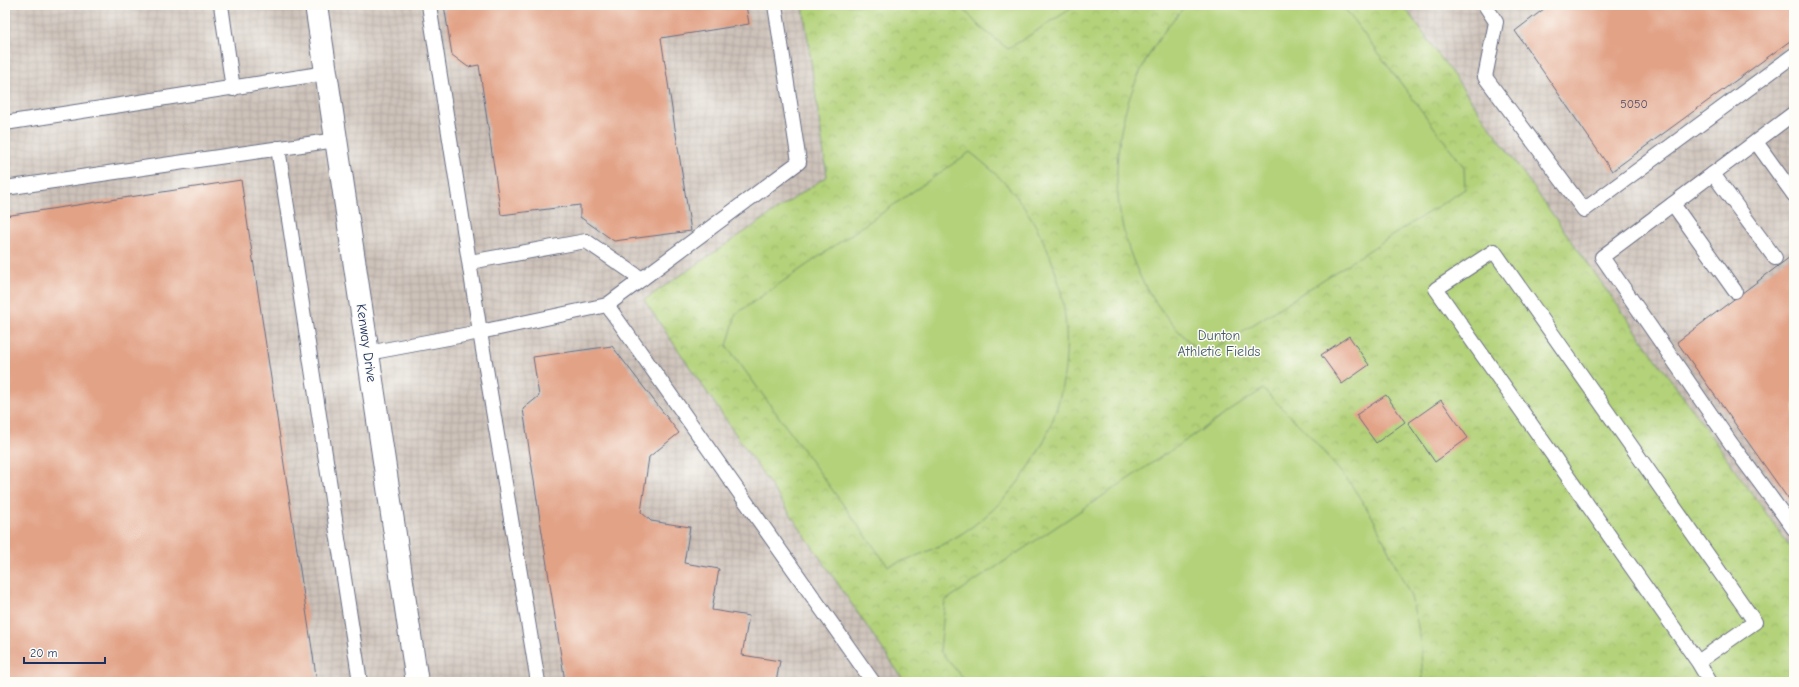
<svg xmlns="http://www.w3.org/2000/svg" width="1799" height="687" font-family="'Comic Neue',sans-serif">
<style>
.industrial{fill:url(#industrial-grid)}
.park{fill:url(#park-crowns);stroke:#67806c}
.pitch{fill:#b3d279;stroke:#67806c}
.building{fill:#e2a286}
.lines{fill:none;stroke-linecap:round;stroke-linejoin:round}
.lane-casing{stroke:#676d82;stroke-width:16}
.street-casing{stroke:#676d82;stroke-width:24}
.lane{stroke:#fff;stroke-width:14}
.street{stroke:#fff;stroke-width:22}
.labels{text-anchor:middle;stroke-width:3;stroke-linejoin:round;paint-order:stroke}
.number-label{font-size:12px;fill:#4d4c68}
.park-label{font-size:14px;fill:#415865;stroke:#fdfcf7}
.street-label{font-size:14px;fill:#1b2f5e;stroke:#fdfcf7}
</style>
<defs>
<pattern id="industrial-grid" width="8" height="8" patternUnits="userSpaceOnUse"><rect width="8" height="8" fill="#cdc2b9"/><path d="M0 4h8M4 0v8" fill="none" stroke="#afa7a1"/></pattern>
<pattern id="park-crowns" width="20" height="18" patternUnits="userSpaceOnUse"><rect width="20" height="18" fill="#b3d279"/><path d="M2 6a3 3 0 1 1 6 0M12 15a3 3 0 1 1 6 0" fill="none" stroke="#99b56b"/></pattern>
</defs>
<rect width="100%" height="100%" fill="#fdfcf7"/>
<filter id="ink" filterUnits="userSpaceOnUse"><feTurbulence type="fractalNoise" baseFrequency=".025" numOctaves="2"/><feDisplacementMap in="SourceGraphic" scale="8" xChannelSelector="R" yChannelSelector="G"/><feConvolveMatrix kernelMatrix="1 2 1 2 8 2 1 2 1" color-interpolation-filters="sRGB"/></filter>
<filter id="wash" filterUnits="userSpaceOnUse"><feTurbulence type="fractalNoise" baseFrequency=".012" numOctaves="4" result="noise"/><feDisplacementMap in="SourceGraphic" scale="16" xChannelSelector="R" yChannelSelector="G"/><feGaussianBlur stdDeviation="0.9" result="paint"/><feColorMatrix in="noise" values="0 0 0 0 0 0 0 0 0 0 0 0 0 0 0 0 0 1.4 0 .05"/><feComposite in="paint" operator="in"/></filter>
<g filter="url(#wash)">
<rect width="100%" height="100%" fill="#f3e0c5"/>
<!-- industrial -->
<g class="industrial">
<polygon points="5,5 803,5 827,176 644,300 905,682 5,682"/>
<polygon points="1403,5 1794,5 1794,552"/>
</g>
<!-- park -->
<polygon class="park" points="803,5 1403,5 1794,552 1794,677 1785,682 905,682 644,300 827,176"/>
<!-- pitch -->
<g class="pitch">
<polygon points="960,5 1077,5 1008,49 980,27"/>
<path d="M1187 5H1342L1464 167 1465 189 1204 356C1179 333 1158 310 1142 280 1104 206 1110 115 1155 45 1164 31 1175 16 1187 5Z"/>
<path d="M970 152C986 165 1003 179 1016 196 1096 300 1080 447 973 526 947 545 918 556 888 566L727 346 736 314Z"/>
<polygon points="1263,389 1310,436 1350,483 1373,518 1411,597 1420,636 1423,682 966,682 940,651 945,601"/>
</g>
<g id="blocks">
<!-- building -->
<g class="building">
<polygon points="444,5 746,5 749,24 661,38 691,231 614,241 580,217 580,205 501,215 479,65 468,67 452,55"/>
<polygon points="1549,5 1794,5 1794,38 1612,171 1515,31"/>
<polygon points="241,180 317,682 5,682 5,216"/>
<polygon points="1794,254 1794,507 1677,342"/>
<polygon points="1349,336 1369,365 1342,384 1321,355"/>
<polygon points="612,346 679,433 649,457 641,512 651,521 690,527 684,563 719,569 712,610 749,616 742,655 780,661 776,682 565,682 523,409 539,396 533,357"/>
<polygon points="1386,395 1405,422 1376,443 1356,415"/>
<polygon points="1441,400 1468,438 1435,462 1408,423"/>
</g>
</g>
</g>
<g filter="url(#ink)">
<use href="#blocks" fill-opacity="0" stroke="#676d82" stroke-width="1"/>
<g class="lines">
<!-- lane casing -->
<g class="lane-casing">
<g id="lane">
<polyline points="221,5 233,89"/>
<polyline points="429,5 480,332 538,682"/>
<polyline points="1485,5 1496,22 1485,77 1584,210 1794,55"/>
<polyline points="1794,113 1602,257 1730,442 1794,529"/>
<polyline points="5,123 326,73"/>
<polyline points="1756,142 1794,195"/>
<polyline points="278,148 360,682"/>
<polyline points="1713,174 1775,258"/>
<polyline points="5,188 336,140"/>
<polyline points="1673,204 1735,291"/>
<polyline points="470,262 586,241 642,279"/>
<polyline points="607,305 799,162 775,5"/>
<polyline points="368,353 480,332 607,305 873,682"/>
<polyline points="1698,662 1755,622 1494,251 1436,289 1698,662 1710,682"/>
</g>
</g>
<!-- street casing -->
<g class="street-casing">
<polyline id="street" points="316,5 417,682"/>
</g>
<!-- lane -->
<use href="#lane" class="lane"/>
<!-- street -->
<use href="#street" class="street"/>
</g>
</g>
<g class="labels">
<!-- number labels -->
<g class="number-label">
<text x="1634" y="108">5050</text>
</g>
<!-- park labels -->
<g class="park-label">
<text x="1219" y="340">Dunton<tspan x="1219" dy="16">Athletic Fields</tspan></text>
</g>
<!-- street labels -->
<g class="street-label">
<text transform="translate(367 343) rotate(82)" y="5">Kenway Drive</text>
</g>
</g>
<!-- margin -->
<rect width="1799" height="687" fill="none" stroke="#fdfcf7" stroke-width="20"/>
<!-- scale -->
<path d="M24 657v6h81v-6" fill="none" stroke="#1b2f5e" stroke-width="2"/>
<text x="30" y="657" font-size="12" fill="#1b2f5e" stroke="#fdfcf7" stroke-width="3" paint-order="stroke">20 m</text>
</svg>
